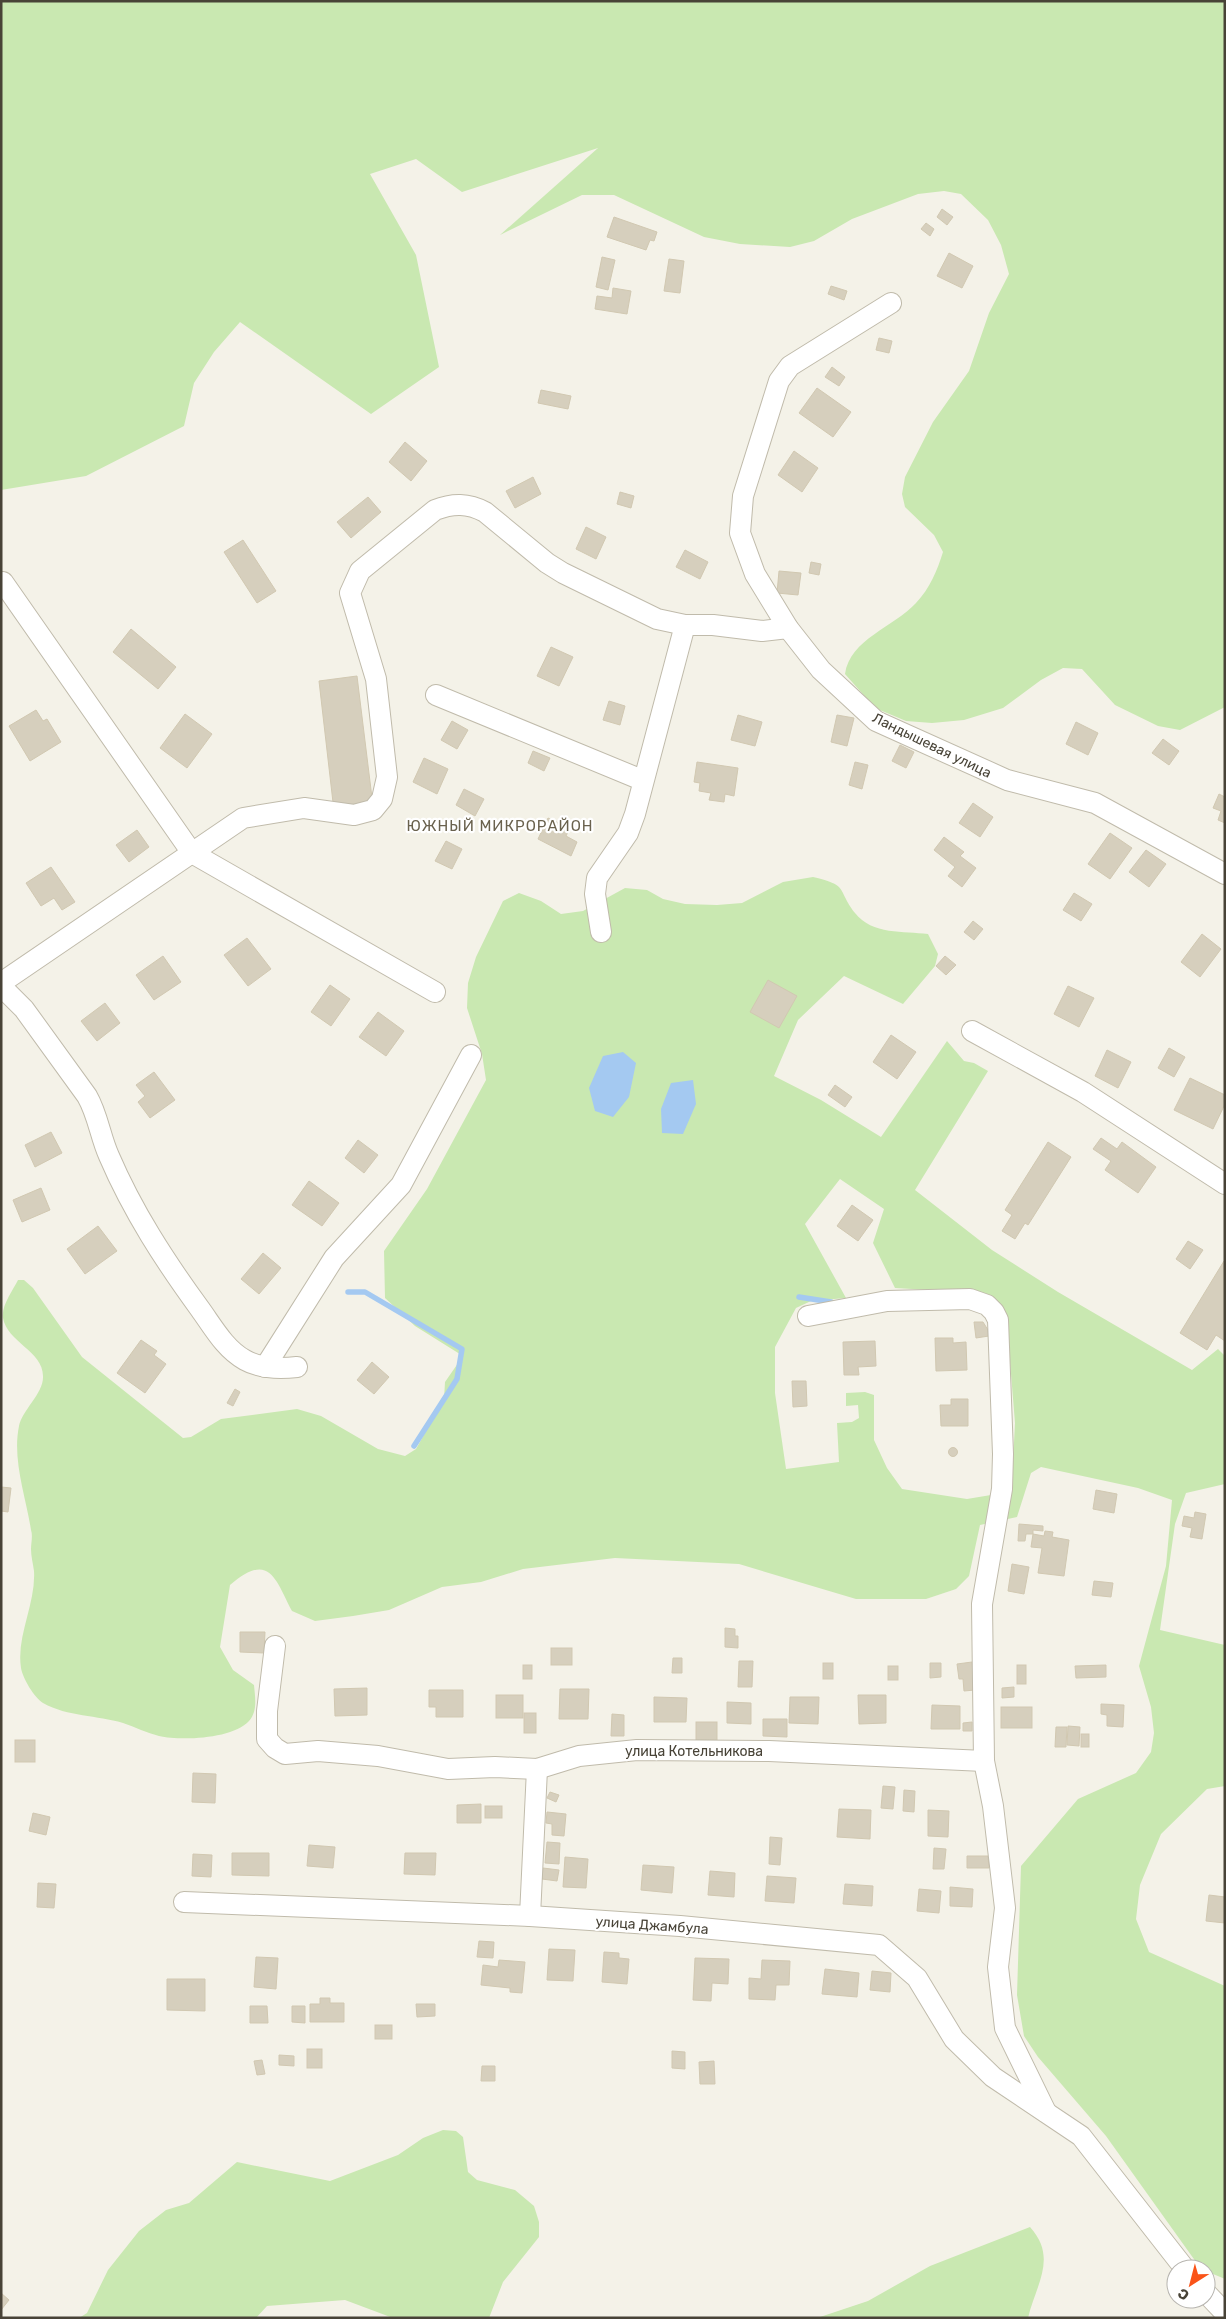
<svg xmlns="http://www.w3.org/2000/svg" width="1226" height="2319" font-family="Rubik,sans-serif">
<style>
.green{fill:#c9e8b1;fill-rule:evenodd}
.water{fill:#a4c9f1}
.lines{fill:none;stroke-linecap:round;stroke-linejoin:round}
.stream{stroke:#a4c9f1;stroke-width:5.5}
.building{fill:#d6cfbd;stroke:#d1c8b1}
.minor-casing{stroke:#c0bbab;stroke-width:22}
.minor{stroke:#fff;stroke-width:20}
.labels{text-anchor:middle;stroke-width:4.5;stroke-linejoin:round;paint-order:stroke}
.street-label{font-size:14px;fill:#484337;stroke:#fff}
.neighbourhood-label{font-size:15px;letter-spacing:1px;fill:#6a624e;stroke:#fff}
</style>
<rect width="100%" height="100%" fill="#f4f2e8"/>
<!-- green -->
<g class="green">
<path d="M1 1H1225V707L1180 730 1158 726 1115 705 1082 669 1063 668 1041 680 1003 708 964 720 932 723 906 721 875 708 845 674C850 639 894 627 916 603 930 588 937 571 943 552L934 535 905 507 902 494 905 477 933 422 969 371 989 313 1009 274 1001 245 988 220 961 194 944 191 918 194 852 219 814 241 790 247 740 244 704 237 614 195H582L500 235 598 148 462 192 416 159 370 174 416 255 439 367 371 414 240 322 214 352 194 383 184 426 86 476 1 490Z"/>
<path d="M813 877C850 886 836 888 855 913 872 935 904 931 928 934L938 954 935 966 903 1004 844 976 798 1020 774 1076 821 1100 881 1137 947 1041 964 1061 974 1063 988 1071 915 1190 992 1250 1058 1292 1192 1370 1218 1349 1225 1356V1484L1186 1493 1175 1524 1160 1630 1225 1645V1786L1207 1789 1161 1834 1140 1885 1136 1919 1149 1952 1225 1986V2279L1206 2271V2269H1201L1106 2136 1038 2057 1024 2036 1017 1995 1021 1866 1078 1799 1136 1773 1151 1752 1154 1733 1151 1707 1139 1666 1166 1566 1172 1500 1138 1488 1041 1467 1031 1473 1017 1517 980 1525 969 1576 956 1589 926 1599H856L739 1564 615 1558 523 1569 481 1582 442 1587 389 1610 353 1616 315 1621 292 1611C275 1579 270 1551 230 1585L220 1647 233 1670 254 1685C255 1697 258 1711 249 1721 233 1739 181 1741 159 1736 147 1733 135 1727 123 1723 97 1715 68 1717 43 1703 34 1697 23 1679 21 1668 16 1636 36 1604 34 1571 33 1564 31 1556 31 1549 31 1543 33 1536 31 1530 26 1497 12 1460 19 1426 22 1410 44 1393 43 1376 43 1351 7 1342 3 1318 1 1306 13 1290 18 1280H24L33 1288 82 1357 183 1438 191 1437 221 1419 297 1409 321 1416 378 1449 405 1456 416 1449 444 1399 445 1382 463 1356 415 1326 385 1298 384 1251 427 1189 486 1080 482 1054 467 1008 468 983 476 957 503 901 519 893 541 901 561 914 583 911 625 888 647 890 663 899 685 904 717 905 742 903 783 882ZM840 1179 884 1209 873 1243 895 1288 981 1293 1008 1337 1015 1423 1012 1481 1003 1493 967 1499 902 1489 887 1468 874 1440V1395L865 1392 846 1393V1406L858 1405 859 1418 852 1422 837 1423 839 1462 786 1469 775 1393V1347L796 1308 811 1301 846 1298 805 1224Z"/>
<polygon points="443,2130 456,2131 463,2137 468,2172 477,2180 515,2190 534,2206 539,2222 539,2237 503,2282 489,2318 393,2318 345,2300 267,2306 256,2318 79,2318 87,2313 108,2270 139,2231 166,2210 189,2203 237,2162 330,2181 398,2155 423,2138"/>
<path d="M1030 2227C1058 2258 1036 2284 1028 2318H817L868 2301 930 2266Z"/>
</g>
<!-- water -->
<g class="water">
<polygon points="623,1052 636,1063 629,1097 613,1117 595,1111 589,1088 603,1056"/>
<polygon points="693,1080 696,1104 683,1134 662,1133 661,1109 671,1083"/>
</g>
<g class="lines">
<!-- stream -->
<g class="stream">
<polyline points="348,1292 365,1292 462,1349 457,1379 414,1446"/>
<polyline points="799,1297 831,1302"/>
</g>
</g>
<!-- building -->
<g class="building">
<polygon points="942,209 953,217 947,225 937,217"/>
<polygon points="614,217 657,232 654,241 650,240 646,250 607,237"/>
<polygon points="926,223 934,229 930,236 921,229"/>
<polygon points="949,253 973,266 962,288 937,276"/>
<polygon points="602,257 615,260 608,290 596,287"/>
<polygon points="669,259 684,261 680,293 664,291"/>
<polygon points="831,286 847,291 844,300 828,294"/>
<polygon points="613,288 631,291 627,314 595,309 597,296 612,298"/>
<polygon points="879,338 892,341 889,353 876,350"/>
<polygon points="832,367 845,377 839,386 825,377"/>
<polygon points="817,388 851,412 833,437 799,413"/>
<polygon points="541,390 571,396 568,409 538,403"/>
<polygon points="405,442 427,461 411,481 389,462"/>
<polygon points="794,451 818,468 802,492 778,475"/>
<polygon points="533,477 541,494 515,508 506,491"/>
<polygon points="620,492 634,496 631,508 617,504"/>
<polygon points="368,497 381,512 351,538 337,522"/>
<polygon points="586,527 606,537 596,559 576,549"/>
<polygon points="243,540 276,591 257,603 224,552"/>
<polygon points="685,550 708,562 700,579 676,567"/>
<polygon points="811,562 821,564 819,575 809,573"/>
<polygon points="779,571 801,573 798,595 777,593"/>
<polygon points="131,629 176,667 158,689 113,652"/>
<polygon points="551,647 573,657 559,686 537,676"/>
<polygon points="357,676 373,806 334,811 319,681"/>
<polygon points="609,701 625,706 620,725 603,720"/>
<polygon points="36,710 43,721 47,719 61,742 30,761 9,726"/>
<polygon points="185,714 212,734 187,768 160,748"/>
<polygon points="738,715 762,722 755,746 731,740"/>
<polygon points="837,715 854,718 847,746 831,742"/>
<polygon points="452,721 468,730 457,749 441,740"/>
<polygon points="1076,722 1098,733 1088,755 1066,744"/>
<polygon points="1163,739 1179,751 1169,765 1152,753"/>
<polygon points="900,745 914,752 906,768 892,761"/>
<polygon points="533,751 550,758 544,771 528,763"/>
<polygon points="424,758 448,769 437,794 413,782"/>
<polygon points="697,762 738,768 734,796 725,794 724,802 709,800 711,793 699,791 700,783 694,782"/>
<polygon points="855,762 868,765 862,789 849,785"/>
<polygon points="464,789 484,799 475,816 456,805"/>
<polygon points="1219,794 1225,797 1225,823 1218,820 1221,811 1213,808"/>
<polygon points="973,803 993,817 980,837 959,823"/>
<polygon points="548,818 570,828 566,836 577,842 571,856 538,839"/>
<polygon points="137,830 149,847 129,862 116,845"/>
<polygon points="1110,833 1132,848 1110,879 1088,864"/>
<polygon points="944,837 964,852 960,856 976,868 962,887 948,876 955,867 934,850"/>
<polygon points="446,841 462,849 452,869 435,861"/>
<polygon points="1146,850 1166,864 1149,887 1129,872"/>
<polygon points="51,867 75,902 62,910 54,898 41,906 26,883"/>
<polygon points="1074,893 1092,904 1081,921 1063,910"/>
<polygon points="973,921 983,929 974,940 964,932"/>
<polygon points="1202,934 1221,949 1200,977 1181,962"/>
<polygon points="247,938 271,969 248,986 224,955"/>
<polygon points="163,956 181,982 154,1000 136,975"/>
<polygon points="945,956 956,965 946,975 936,966"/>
<polygon points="768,980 797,996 779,1028 750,1012"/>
<polygon points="330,985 350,999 331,1026 311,1012"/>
<polygon points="1068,986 1094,998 1079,1027 1054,1014"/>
<polygon points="105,1003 120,1023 97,1041 81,1021"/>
<polygon points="378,1012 404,1031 386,1056 359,1037"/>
<polygon points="891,1035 916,1052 897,1079 873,1062"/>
<polygon points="1169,1048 1185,1057 1174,1077 1158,1068"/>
<polygon points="1107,1050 1131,1062 1118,1088 1095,1076"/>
<polygon points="154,1072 175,1100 150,1118 138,1102 145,1096 136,1085"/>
<polygon points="1190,1078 1225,1095 1225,1104 1213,1129 1174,1110"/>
<polygon points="835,1085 852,1097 845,1107 828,1095"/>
<polygon points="51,1132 62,1153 35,1167 25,1145"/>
<polygon points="1101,1138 1117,1149 1122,1142 1156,1167 1138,1193 1105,1170 1111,1161 1093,1149"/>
<polygon points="358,1140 378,1155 364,1173 345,1158"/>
<polygon points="1048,1142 1071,1157 1028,1225 1025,1223 1015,1239 1002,1231 1012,1215 1005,1210"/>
<polygon points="309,1181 339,1203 322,1226 292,1205"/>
<polygon points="41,1188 50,1210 22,1222 13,1200"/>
<polygon points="852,1205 873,1220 858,1241 837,1226"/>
<polygon points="98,1226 117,1251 85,1274 67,1249"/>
<polygon points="1188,1241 1203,1250 1190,1269 1176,1259"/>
<polygon points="263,1253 281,1268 259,1294 241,1279"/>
<polygon points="1224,1261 1225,1341 1216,1335 1207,1350 1180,1333"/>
<polygon points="974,1322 983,1322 988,1330 989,1336 976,1338"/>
<polygon points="935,1338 953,1338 953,1343 966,1342 967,1370 936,1371"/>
<polygon points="141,1340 157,1351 154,1355 166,1364 145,1393 117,1373"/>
<polygon points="875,1341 876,1366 858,1367 859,1375 844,1375 843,1342"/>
<polygon points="372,1362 389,1377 374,1394 357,1380"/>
<polygon points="792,1381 806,1381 807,1406 793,1407"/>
<polygon points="235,1389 240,1392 233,1406 227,1403"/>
<polygon points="951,1399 968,1399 968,1426 941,1426 940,1405 951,1405"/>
<circle cx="953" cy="1452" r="4.5"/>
<polygon points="1,1487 11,1488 8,1512 1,1511"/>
<polygon points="1096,1490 1117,1494 1114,1513 1093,1509"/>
<polygon points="1195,1512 1206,1514 1202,1539 1190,1537 1192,1528 1182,1526 1184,1516 1194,1518"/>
<polygon points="1019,1524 1043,1526 1043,1531 1033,1530 1033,1534 1026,1534 1025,1541 1018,1541"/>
<polygon points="1045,1531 1053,1532 1052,1537 1069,1540 1064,1576 1038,1573 1042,1548 1031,1547 1033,1534 1044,1536"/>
<polygon points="1012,1564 1029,1567 1024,1594 1008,1591"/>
<polygon points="1094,1581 1113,1583 1111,1597 1092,1595"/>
<polygon points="725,1628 735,1629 735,1636 738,1636 738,1648 725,1647"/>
<polygon points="240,1632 265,1632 264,1653 240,1652"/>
<rect x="551" y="1648" width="21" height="17"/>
<polygon points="673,1658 682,1658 682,1673 672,1673"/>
<polygon points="739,1661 753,1661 752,1687 738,1687"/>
<polygon points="972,1662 975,1690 964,1691 963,1679 959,1679 957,1664"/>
<rect x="823" y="1663" width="10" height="16"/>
<polygon points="930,1663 941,1663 941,1677 930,1678"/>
<rect x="523" y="1665" width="9" height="14"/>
<rect x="1017" y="1665" width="9" height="19"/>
<polygon points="1106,1665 1106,1677 1076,1678 1075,1666"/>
<rect x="888" y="1666" width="10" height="14"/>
<polygon points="1014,1687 1014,1697 1002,1698 1002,1688"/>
<polygon points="367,1688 367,1715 335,1716 334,1689"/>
<polygon points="560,1689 589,1689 588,1719 559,1719"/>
<polygon points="429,1690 463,1690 463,1717 436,1717 436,1707 429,1707"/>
<rect x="496" y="1695" width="27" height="23"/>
<polygon points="858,1695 886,1695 886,1723 859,1724"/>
<polygon points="654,1697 687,1698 686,1722 654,1722"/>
<polygon points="790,1697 819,1697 818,1724 789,1723"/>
<polygon points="727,1702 751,1703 751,1724 727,1723"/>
<polygon points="1101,1704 1124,1705 1123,1727 1107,1726 1107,1715 1101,1714"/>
<polygon points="932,1705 960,1706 960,1729 931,1729"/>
<rect x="1001" y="1707" width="31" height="21"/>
<rect x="524" y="1713" width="12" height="20"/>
<polygon points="612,1714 624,1715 624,1736 611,1736"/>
<polygon points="763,1719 787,1719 787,1737 763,1736"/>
<rect x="696" y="1722" width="21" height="18"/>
<polygon points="972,1722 972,1731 963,1731 963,1723"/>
<polygon points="1068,1726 1080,1727 1079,1746 1067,1745"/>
<polygon points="1056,1727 1067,1727 1066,1747 1055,1747"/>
<rect x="1081" y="1734" width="8" height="13"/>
<rect x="15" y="1740" width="20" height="22"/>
<polygon points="193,1773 216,1774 215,1803 192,1802"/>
<polygon points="883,1786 895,1787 893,1809 881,1808"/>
<polygon points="904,1790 915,1791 914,1812 903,1811"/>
<polygon points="550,1792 559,1795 556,1802 547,1798"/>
<polygon points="481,1804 481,1823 457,1823 457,1805"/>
<rect x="485" y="1806" width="17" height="12"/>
<polygon points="839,1809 871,1810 870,1839 837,1837"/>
<polygon points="928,1810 949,1811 948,1837 928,1836"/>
<polygon points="547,1812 566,1814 564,1836 552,1835 552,1824 546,1823"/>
<polygon points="33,1813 50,1817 46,1835 29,1831"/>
<polygon points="770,1837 782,1838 780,1865 769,1864"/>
<polygon points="547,1842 560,1843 559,1864 545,1863"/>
<polygon points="309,1845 335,1847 333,1868 307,1866"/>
<polygon points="934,1848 946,1849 944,1869 933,1869"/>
<polygon points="232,1853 269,1853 269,1876 232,1875"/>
<polygon points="405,1853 436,1853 435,1875 404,1874"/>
<polygon points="193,1854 212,1855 211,1877 192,1876"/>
<polygon points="967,1856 988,1856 989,1868 967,1868"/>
<polygon points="565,1857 588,1859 586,1888 563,1887"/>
<polygon points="643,1865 674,1867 672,1893 641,1890"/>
<polygon points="543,1868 559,1870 557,1881 542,1879"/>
<polygon points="710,1871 735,1873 734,1897 708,1895"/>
<polygon points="767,1876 796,1878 794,1903 765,1901"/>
<polygon points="38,1883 56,1884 54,1908 37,1907"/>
<polygon points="845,1884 873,1886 872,1906 843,1904"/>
<polygon points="950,1887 973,1889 972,1907 950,1906"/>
<polygon points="919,1889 941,1891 939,1913 917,1911"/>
<polygon points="1209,1895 1225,1897 1225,1923 1206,1921"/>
<polygon points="479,1941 494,1942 493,1958 477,1957"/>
<polygon points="549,1949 575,1950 573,1981 547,1980"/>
<polygon points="604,1952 619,1953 619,1958 629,1959 627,1984 602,1982"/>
<polygon points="256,1957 278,1958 276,1989 254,1987"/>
<polygon points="695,1958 729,1959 728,1984 712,1983 711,2001 693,2000"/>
<polygon points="499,1960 525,1962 522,1993 510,1992 510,1988 481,1985 483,1965 498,1967"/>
<polygon points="762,1960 790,1961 789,1985 776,1985 775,2000 749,1999 749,1978 761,1979"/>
<polygon points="825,1969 859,1973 857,1997 822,1994"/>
<polygon points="872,1971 891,1973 890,1992 870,1990"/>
<polygon points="167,1979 205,1979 205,2011 167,2010"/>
<polygon points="320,1998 330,1998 330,2003 344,2003 344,2022 310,2022 310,2004 320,2004"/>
<polygon points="416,2004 435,2004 435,2016 417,2017"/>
<polygon points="250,2006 267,2006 268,2023 250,2023"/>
<polygon points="292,2006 305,2006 305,2023 292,2022"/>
<rect x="375" y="2025" width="17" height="14"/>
<rect x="307" y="2049" width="15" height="19"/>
<polygon points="672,2051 685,2052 685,2069 672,2068"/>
<polygon points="279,2055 294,2056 294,2066 279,2065"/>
<polygon points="262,2060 265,2074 257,2075 254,2061"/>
<polygon points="714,2061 715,2084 700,2084 699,2062"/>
<polygon points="482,2066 495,2066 495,2081 481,2081"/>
<polygon points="1,2293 9,2300 1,2310"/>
</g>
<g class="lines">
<!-- minor casing -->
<g class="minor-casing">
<g id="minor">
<polyline points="891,303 790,366 779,381 743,496 740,533 755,574 788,628 821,670 876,721 1007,780 1095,803 1225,874"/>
<polyline points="3,582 192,853 435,992"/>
<polyline points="436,695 642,780"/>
<polyline points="601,932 595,894 597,878 628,833 635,814 685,625"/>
<path d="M1 983 243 818 304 808 354 815 373 810 382 799 387 777 376 679 350 593 360 571 435 510C453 503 468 503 485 512L547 563 563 573 657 619 685 625H713L762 631 788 628"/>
<path d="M1 986 24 1009 87 1096C98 1115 100 1136 109 1156 133 1212 165 1261 200 1309 213 1327 225 1349 245 1360 261 1369 280 1369 297 1367"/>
<polyline points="972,1031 1083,1092 1225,1184"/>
<polyline points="808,1316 887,1301 970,1299 987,1305 994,1312 998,1320 1003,1454 1002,1489 982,1604 984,1761 993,1806 1005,1908 998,1967 1005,2028 1046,2112"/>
<polyline points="265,1367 334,1258 401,1185 471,1055"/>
<polyline points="275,1646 267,1711 267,1739 275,1748 285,1754 318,1751 378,1756 448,1769 495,1767 537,1769 579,1756 637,1750 769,1751 984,1761"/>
<polyline points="184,1902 530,1916 680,1926 879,1945 917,1978 954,2039 993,2077 1081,2136 1185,2269"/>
<polyline points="530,1916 537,1769"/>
<polyline points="1206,2293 1225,2313"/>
</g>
</g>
<!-- minor -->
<use href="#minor" class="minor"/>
</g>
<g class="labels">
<!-- street labels -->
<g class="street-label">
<text transform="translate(932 745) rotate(26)" y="5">Ландышевая улица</text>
<text x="694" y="1756">улица Котельникова</text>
<text transform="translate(652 1925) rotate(4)" y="5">улица Джамбула</text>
</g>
<!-- neighbourhood labels -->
<g class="neighbourhood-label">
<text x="500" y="831">ЮЖНЫЙ МИКРОРАЙОН</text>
</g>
</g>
<!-- border -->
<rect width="1226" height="2319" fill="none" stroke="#484337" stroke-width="5"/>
<!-- north arrow -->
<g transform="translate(1191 2284) rotate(216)"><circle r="24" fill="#ffffff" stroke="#b6b4af"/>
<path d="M0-4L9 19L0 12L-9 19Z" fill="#fa5419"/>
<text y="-8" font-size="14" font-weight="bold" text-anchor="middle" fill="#484337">С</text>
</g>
</svg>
